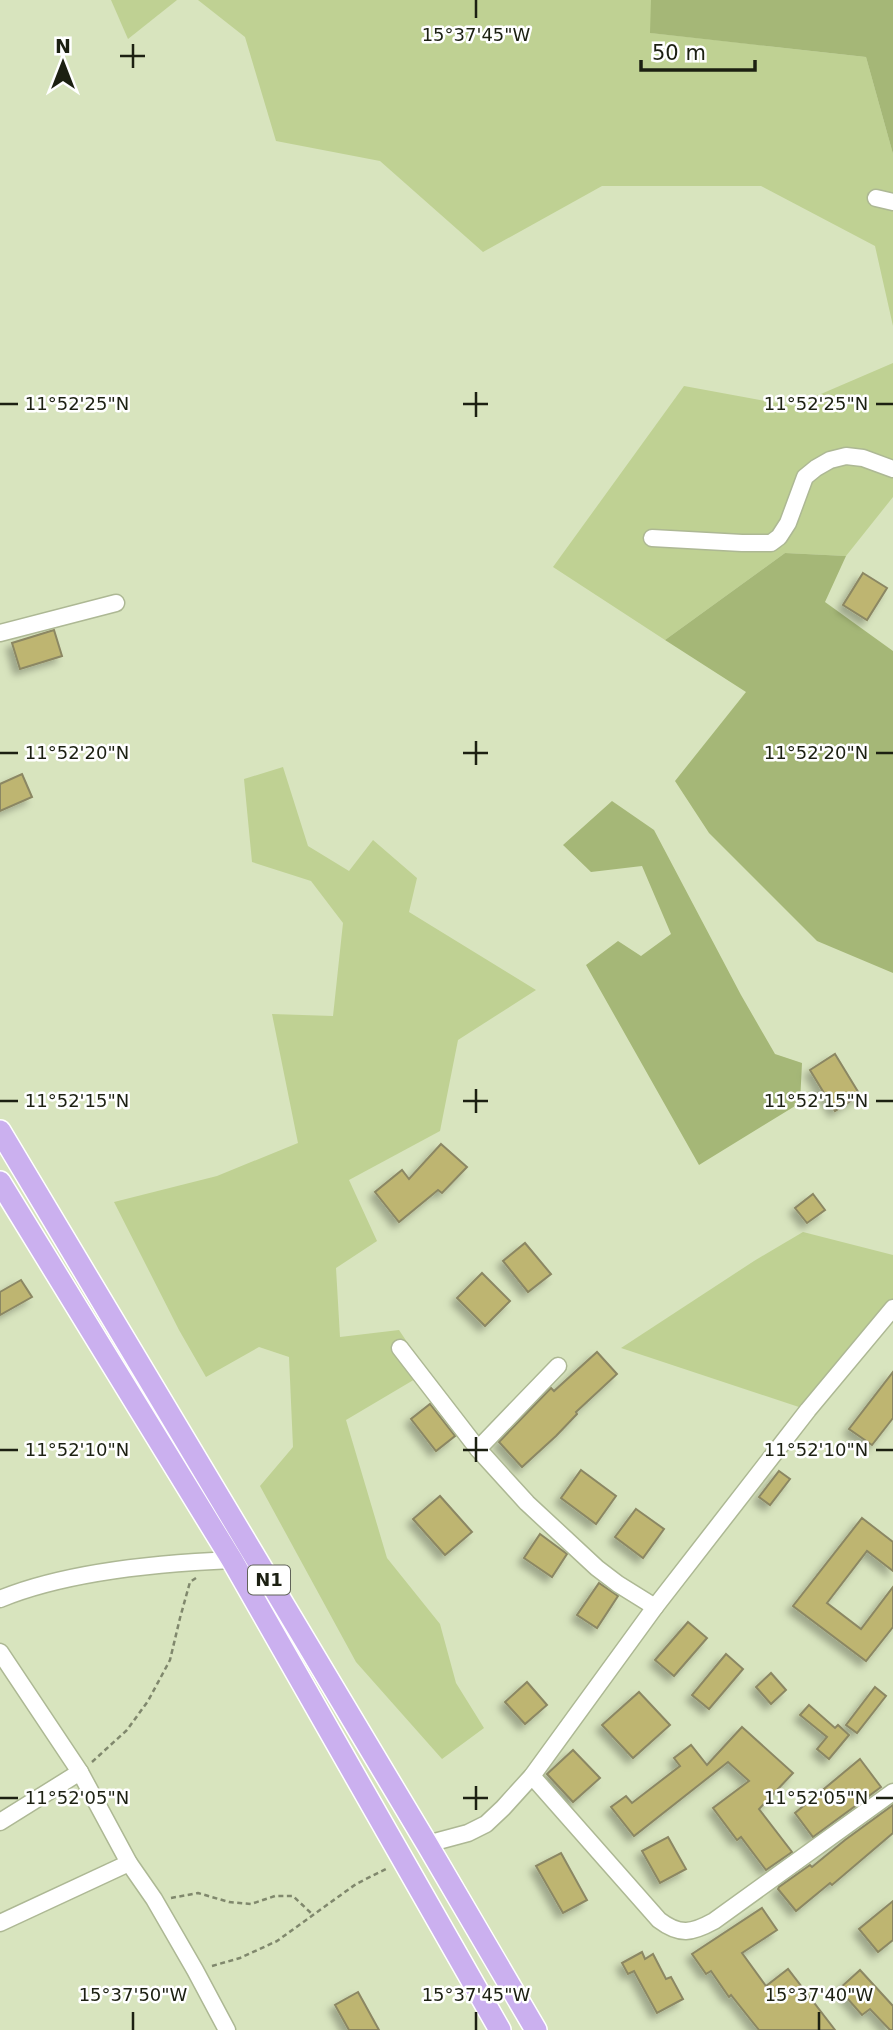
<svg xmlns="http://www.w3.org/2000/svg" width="893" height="2030" font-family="'DejaVu Sans',sans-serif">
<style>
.green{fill:#bfd193}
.forest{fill:#a5b777}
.building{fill:#beb571;stroke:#8b8763;stroke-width:2;filter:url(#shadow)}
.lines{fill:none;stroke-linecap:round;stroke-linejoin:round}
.minor-casing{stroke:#adb894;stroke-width:19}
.major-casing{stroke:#fff;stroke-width:24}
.path{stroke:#80886d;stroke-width:2.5;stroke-dasharray:5 3.5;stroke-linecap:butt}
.minor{stroke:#fff;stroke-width:16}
.major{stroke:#cbb0ef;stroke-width:21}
.ticks{fill:none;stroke:#1c2012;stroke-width:2.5}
.labels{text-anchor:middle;stroke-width:5;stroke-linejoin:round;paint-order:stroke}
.shield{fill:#fff;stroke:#606359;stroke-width:2}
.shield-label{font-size:18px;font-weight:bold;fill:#1c2012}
.ticks-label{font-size:18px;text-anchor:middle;fill:#1c2012;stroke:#fff;stroke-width:5;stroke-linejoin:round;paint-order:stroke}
</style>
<defs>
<filter id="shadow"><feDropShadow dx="-5.5" dy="5.5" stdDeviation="3.5" flood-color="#0004"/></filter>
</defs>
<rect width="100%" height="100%" fill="#d8e4be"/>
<!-- green -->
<g class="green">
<polygon points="111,0 177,0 128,39"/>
<polygon points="198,0 651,0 651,33 866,57 893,154 893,326 875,246 761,186 602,186 483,252 380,161 276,141 245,37"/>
<polygon points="893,363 893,497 846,556 785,553 665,640 553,567 684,386 793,406"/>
<polygon points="283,767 308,846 349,871 373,840 417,878 409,912 536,990 458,1040 440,1131 349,1180 377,1241 336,1268 340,1337 399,1330 427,1372 346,1420 387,1558 440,1624 456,1683 484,1728 442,1759 356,1662 260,1486 293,1447 289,1357 259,1347 206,1377 179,1330 114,1202 217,1176 298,1143 272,1014 333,1016 343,923 311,881 252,862 244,779"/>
<polygon points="803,1232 893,1255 893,1308 808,1410 621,1348 754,1261"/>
</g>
<!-- forest -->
<g class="forest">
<polygon points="651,0 893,0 893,154 866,57 650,33"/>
<polygon points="785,553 846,556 825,602 893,651 893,973 817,941 709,833 675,781 746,692 665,640"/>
<polygon points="612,801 654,830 741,995 775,1054 802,1063 800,1103 699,1165 586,965 618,941 641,956 671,934 642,866 591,872 563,845"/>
</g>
<!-- building -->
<g class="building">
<polygon points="863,573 887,588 867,620 843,605"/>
<polygon points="54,630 62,656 20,669 12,643"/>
<polygon points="22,774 32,797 0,811 0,784"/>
<polygon points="835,1054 860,1095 835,1111 810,1070"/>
<polygon points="441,1144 467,1167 442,1193 438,1190 399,1222 375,1192 402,1170 409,1179"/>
<polygon points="813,1194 825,1210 807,1223 795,1208"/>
<polygon points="525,1243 551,1274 528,1292 503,1261"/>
<polygon points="482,1273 510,1301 485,1326 457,1298"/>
<polygon points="21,1280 32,1297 0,1315 0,1292"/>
<polygon points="597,1352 617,1374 576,1412 577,1414 556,1436 522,1467 499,1442 551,1388 554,1391"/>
<polygon points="893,1372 893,1418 872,1445 849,1429"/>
<polygon points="430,1404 455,1436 436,1451 411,1419"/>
<polygon points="581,1470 616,1496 596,1524 561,1498"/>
<polygon points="779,1471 790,1479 770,1505 759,1497"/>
<polygon points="440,1496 472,1532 445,1555 413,1519"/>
<polygon points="636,1509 664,1529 643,1558 615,1537"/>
<polygon points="862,1518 893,1542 893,1571 867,1551 827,1603 861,1629 893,1587 893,1627 866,1661 793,1606"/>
<polygon points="540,1534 567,1554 552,1577 524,1558"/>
<polygon points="599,1583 618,1596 597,1628 577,1615"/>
<polygon points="688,1622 707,1638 674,1676 655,1660"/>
<polygon points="726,1654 743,1669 709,1709 692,1695"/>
<polygon points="771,1673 786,1690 771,1704 756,1687"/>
<polygon points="527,1682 547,1705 525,1724 505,1702"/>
<polygon points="875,1687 886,1696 857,1733 846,1725"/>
<polygon points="639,1692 670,1725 633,1758 602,1725"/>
<polygon points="809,1705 835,1728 838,1725 849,1735 829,1759 817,1749 827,1737 800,1715"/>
<polygon points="742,1727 793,1773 759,1809 792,1852 766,1870 741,1837 737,1840 713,1808 749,1781 728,1762 634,1836 611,1807 626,1796 632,1803 680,1766 674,1758 691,1745 707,1765"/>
<polygon points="573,1750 600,1778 573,1802 547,1774"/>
<polygon points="860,1759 881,1787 813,1837 795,1813"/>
<polygon points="893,1805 893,1833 832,1885 830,1883 796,1911 778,1889 779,1887 810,1865 812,1867 845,1840"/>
<polygon points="668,1837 686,1869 660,1883 642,1851"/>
<polygon points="561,1853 587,1900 563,1913 536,1866"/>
<polygon points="893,1901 893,1940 878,1952 859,1929"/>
<polygon points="762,1908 777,1930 742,1953 766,1986 788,1969 835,2030 759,2030 731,1995 729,1997 711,1971 706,1974 692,1954"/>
<polygon points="642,1952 645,1959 653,1954 666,1979 671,1977 683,1999 657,2013 634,1971 628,1974 622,1963"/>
<polygon points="860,1970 893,2006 893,2030 890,2030 870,2009 862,2015 839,1989"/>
<polygon points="358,1992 379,2030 349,2030 335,2005"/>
</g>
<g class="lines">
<!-- minor casing -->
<g class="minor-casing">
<g id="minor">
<polyline points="876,198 893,202"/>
<polyline points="652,538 742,543 771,543 779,537 788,523 805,477 816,468 830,460 846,456 863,458 893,469"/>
<polyline points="0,633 116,603"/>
<polyline points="400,1348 478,1449 527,1503 597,1568 618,1584 655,1607"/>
<polyline points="478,1449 558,1366"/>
<path d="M0 1599C68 1571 159 1563 232 1560"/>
<polyline points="0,1652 80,1772 129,1863 154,1899 195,1970 227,2030"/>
<path d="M532 1776 659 1920C680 1936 692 1933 714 1921L893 1792"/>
<polyline points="0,1822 80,1772"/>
<polyline points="427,1844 468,1833 486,1824 503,1808 532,1776 655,1607 808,1410 893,1308"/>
<polyline points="0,1923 129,1863"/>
</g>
</g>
<!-- major casing -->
<g class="major-casing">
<g id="major">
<polyline points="0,1131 427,1844 536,2030"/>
<polyline points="0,1182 232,1560 500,2030"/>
</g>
</g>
<!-- path -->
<g class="path">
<polyline points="92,1762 127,1730 148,1701 170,1660 180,1618 190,1582 196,1578"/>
<polyline points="171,1898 198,1893 229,1902 251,1904 275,1896 293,1896 312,1914"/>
<polyline points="212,1966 240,1958 277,1941 356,1884 388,1868"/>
</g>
<!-- minor -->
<use href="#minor" class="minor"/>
<!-- major -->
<use href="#major" class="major"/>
</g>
<!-- ticks -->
<path class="ticks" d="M476 0V18M133 44V68M120 56H145M476 392V417M0 404H18M463 404H488M876 404H893M476 741V765M0 753H18M463 753H488M876 753H893M476 1089V1113M0 1101H18M463 1101H488M876 1101H893M476 1437V1462M0 1450H18M463 1450H488M876 1450H893M476 1786V1810M0 1798H18M463 1798H488M876 1798H893M133 2012V2030M476 2012V2030M819 2012V2030"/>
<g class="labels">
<!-- shield labels -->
<rect class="shield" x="248" y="1565.5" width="42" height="29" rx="5"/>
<g class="shield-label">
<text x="269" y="1586">N1</text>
</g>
</g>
<g class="ticks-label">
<text x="476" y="41">15°37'45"W</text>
<text x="77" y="410">11°52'25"N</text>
<text x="816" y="410">11°52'25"N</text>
<text x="77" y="759">11°52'20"N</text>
<text x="816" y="759">11°52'20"N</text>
<text x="77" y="1107">11°52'15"N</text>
<text x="816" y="1107">11°52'15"N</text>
<text x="77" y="1456">11°52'10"N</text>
<text x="816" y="1456">11°52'10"N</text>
<text x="77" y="1804">11°52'05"N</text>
<text x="816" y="1804">11°52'05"N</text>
<text x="133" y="2001">15°37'50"W</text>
<text x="476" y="2001">15°37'45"W</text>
<text x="819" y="2001">15°37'40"W</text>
</g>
<!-- north arrow -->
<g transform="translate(63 63)" stroke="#ffffff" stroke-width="5" paint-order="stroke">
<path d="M0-5L12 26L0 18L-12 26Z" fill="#1c2012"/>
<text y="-10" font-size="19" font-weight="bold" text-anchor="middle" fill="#1c2012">N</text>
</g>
<!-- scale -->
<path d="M641 60v10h114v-10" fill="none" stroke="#1c2012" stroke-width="3.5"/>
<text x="652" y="60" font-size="21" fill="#1c2012" stroke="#ffffff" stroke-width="5" paint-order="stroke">50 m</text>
</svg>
